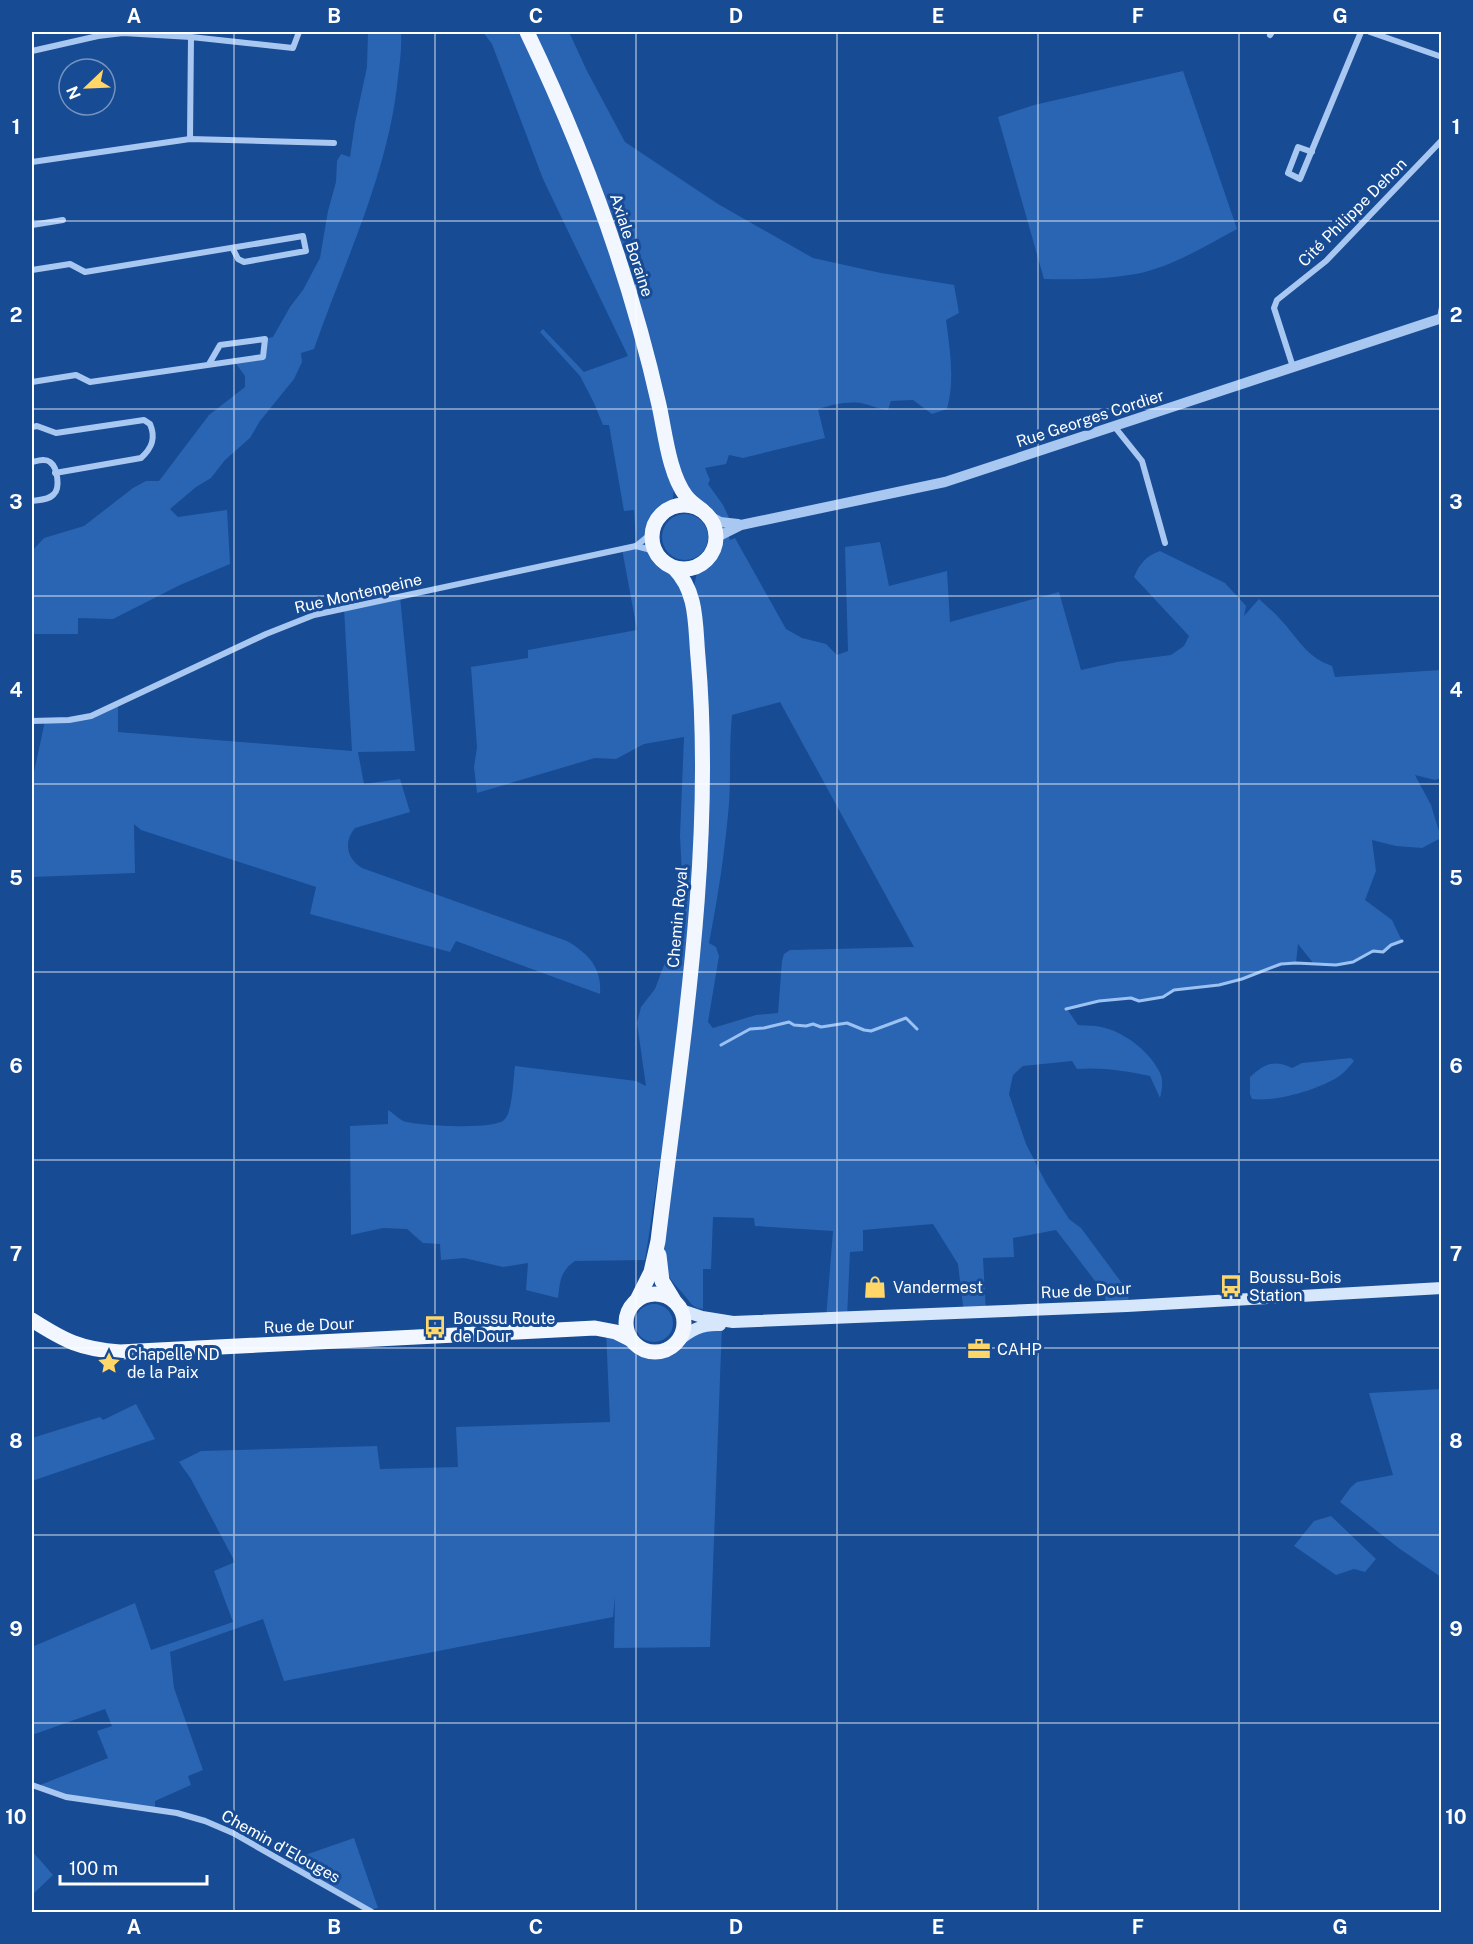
<svg xmlns="http://www.w3.org/2000/svg" width="1473" height="1944" font-family="'Public Sans',sans-serif">
<style>
.green{fill:#2a65b3;fill-rule:evenodd}
.lines{fill:none;stroke-linecap:round;stroke-linejoin:round}
.stream{stroke:#9bc2f3;stroke-width:3}
.minor{stroke:#a8c7f1;stroke-width:6}
.tertiary{stroke:#a8c7f1;stroke-width:10}
.secondary{stroke:#d6e6fb;stroke-width:12}
.primary{stroke:#f2f7ff;stroke-width:15}
.grid{fill:none;stroke:#fff;stroke-width:1.5;stroke-opacity:0.55}
.labels{text-anchor:middle;stroke-width:6;stroke-linejoin:round;paint-order:stroke}
.street-label{font-size:16px;fill:#fff;stroke:#174b94}
.poi-label{font-size:16px;fill:#fff;stroke:#174b94;text-anchor:start}
.neatline{fill:none;stroke:#fff;stroke-width:2}
.grid-label{font-size:20px;text-anchor:middle;font-weight:bold;fill:#fff}
</style>
<rect width="100%" height="100%" fill="#174b94"/>
<!-- green -->
<g class="green">
<path d="M368 32H401C402 47 400 62 398 77 389 172 345 260 314 349L301 353 302 362 294 379 260 421 250 438 225 460 211 478 196 487 170 509 178 517 227 510 230 564 180 585 113 619 78 618V634H32V551L44 538 84 526 133 488 146 481H159L209 415 245 387V376L234 361 263 357 265 339 273 337 290 307 303 290 320 258 328 211 336 182 337 161 341 154 350 157 355 123 367 67Z"/>
<path d="M483 32H569L587 71 625 142 718 204 813 258 881 273 954 285 959 313 946 320C950 350 955 380 947 409L932 414 913 400 891 401 888 410C879 409 873 406 865 404 849 400 833 405 818 409L825 438 743 458 729 455 726 464 705 468 710 480 708 484 723 505 732 524 720 522 674 490C673 496 673 503 670 508 665 515 658 517 655 525 646 547 659 556 673 567 681 573 687 586 692 594L697 573 701 565 712 553 717 537 727 531 730 540 735 538 786 629 802 638 826 644 837 655 848 651 845 547 880 542 889 586 947 571 950 622 1059 592 1081 670 1117 662 1171 655 1184 646 1189 636 1134 577C1140 563 1146 556 1160 551L1225 583 1246 606 1244 616 1259 599C1266 606 1274 612 1280 619 1299 639 1305 656 1332 666L1335 677 1441 670V778L1435 780 1415 775 1431 805 1441 838 1422 848 1396 846 1372 840 1376 871 1365 900 1392 920 1402 941 1391 945 1383 952C1366 951 1364 959 1350 963 1338 966 1326 965 1314 964L1298 944 1296 963 1281 964 1242 979 1219 985 1175 990 1163 997 1139 1001 1131 998 1099 1001 1067 1009 1078 1025C1086 1026 1094 1025 1101 1027 1123 1031 1149 1051 1159 1071 1164 1079 1162 1090 1160 1098L1150 1076C1126 1071 1101 1067 1077 1069L1072 1061 1023 1066 1013 1075 1009 1094 1026 1144 1046 1183 1069 1219 1081 1228 1127 1290 1129 1295 1127 1306 1106 1307 1105 1294 1056 1230 1013 1238 1014 1257 983 1258 986 1313 964 1314 958 1264 933 1224 863 1230V1251L850 1252 847 1318 826 1319 833 1231 755 1226 754 1218 713 1217 711 1269H703V1309C692 1308 691 1303 685 1296 675 1284 669 1280 663 1264L667 1117 645 1260 575 1261C560 1271 560 1282 558 1298L526 1290 528 1263 503 1267 464 1258 441 1260 440 1244 423 1243 407 1229 383 1228 351 1235 350 1126 388 1124V1110C393 1113 398 1118 403 1121 417 1126 494 1130 504 1120 513 1112 513 1079 515 1066L636 1081 646 1086 637 1023 641 1007 655 989 672 944 681 931 687 898 683 892 680 836 684 737 644 744 616 759 595 758 477 793 474 767 477 747 471 667 528 658V650L637 630 622 549 636 545 634 510 624 511 609 425H603L594 403 580 376 540 332 543 329 584 372 628 356 543 179 492 44ZM780 702 914 947 790 950 784 954 782 961 778 1013 756 1015 713 1028 708 1022 719 956 716 947 709 943C718 897 725 851 729 804 731 775 729 745 732 715Z"/>
<path d="M1183 71 1237 229C1205 246 1172 267 1136 274 1106 279 1074 280 1044 279L998 117 1034 105Z"/>
<circle cx="685" cy="537" r="23"/>
<path d="M400 596 415 751 358 752 364 784 400 779 410 812 355 828C343 842 347 859 362 868L567 941C589 954 602 968 600 994L456 941 450 952 310 914 316 887 141 830 134 824 135 873 32 877V781L45 721 69 720 118 705V732L352 751 344 608Z"/>
<path d="M1351 1058 1354 1061C1349 1067 1344 1073 1338 1077 1317 1090 1276 1102 1252 1099L1250 1094V1077C1264 1064 1274 1059 1292 1068L1302 1063Z"/>
<circle cx="654" cy="1323" r="19"/>
<path d="M722 1325 710 1647 614 1648 615 1596 613 1617 284 1681 263 1619 170 1652 174 1688 203 1770 188 1776 191 1785 155 1801V1810L66 1797 35 1787 108 1758 97 1731 112 1726 105 1709 32 1735V1647L135 1603 151 1650 233 1622 214 1571 235 1562 191 1479 179 1462 201 1451 377 1446 380 1469 458 1467 456 1427 610 1422 606 1330C617 1336 638 1350 649 1352 669 1356 674 1339 689 1331 698 1327 712 1327 722 1325Z"/>
<polygon points="1441,1389 1442,1389 1441,1577 1400,1549 1340,1502 1351,1487 1357,1482 1393,1475 1369,1393"/>
<polygon points="136,1404 155,1439 32,1481 32,1438 100,1417 103,1420"/>
<polygon points="1331,1516 1376,1559 1365,1572 1354,1569 1336,1575 1294,1546 1314,1521"/>
<polygon points="354,1838 378,1908 368,1910 285,1862"/>
<polygon points="32,1851 53,1875 32,1895"/>
</g>
<g class="lines">
<!-- stream -->
<g class="stream">
<polyline points="1066,1009 1099,1001 1131,998 1139,1001 1163,997 1174,990 1219,985 1242,979 1281,964 1296,963 1336,965 1353,962 1373,951 1383,952 1391,945 1402,941"/>
<polyline points="721,1045 750,1029 764,1028 789,1022 794,1025 806,1026 813,1024 821,1027 847,1023 864,1030 871,1031 906,1018 917,1029"/>
</g>
<!-- minor -->
<g class="minor">
<polyline points="1370,32 1442,57"/>
<polyline points="1270,35 1272,32"/>
<polyline points="32,51 98,36 123,33 191,37"/>
<polyline points="190,139 191,37 293,48 299,32"/>
<polyline points="1312,152 1298,147 1288,173 1300,179 1361,32"/>
<polyline points="32,162 190,139 334,143"/>
<polyline points="32,225 63,220"/>
<polyline points="32,270 70,264 85,272 303,236 306,251 244,262 238,259 233,249"/>
<polyline points="1440,318 1442,307"/>
<polyline points="1293,367 1274,308 1277,300 1326,261 1442,140"/>
<polyline points="32,382 76,375 90,382 263,357 265,339 220,345 209,364"/>
<polyline points="1114,426 1142,461 1165,543"/>
<path d="M32 427 37 426 56 433 144 420 150 424C156 438 152 448 141 458L55 473"/>
<path d="M32 462C37 461 45 458 50 462 58 468 60 488 54 494 49 500 39 500 32 501"/>
<polyline points="636,546 655,551"/>
<polyline points="32,721 69,720 91,716 266,634 314,615 636,546 652,533"/>
<polyline points="32,1785 66,1797 177,1813 205,1821 233,1833 372,1912"/>
</g>
<!-- tertiary -->
<g class="tertiary">
<polyline points="709,516 720,522 738,524"/>
<polyline points="717,537 741,525 945,482 1442,318"/>
</g>
<!-- secondary -->
<g class="secondary">
<polyline points="681,1310 702,1317 733,1322 1127,1306 1442,1288"/>
<path d="M677 1342C690 1330 702 1324 720 1325"/>
</g>
<!-- primary -->
<g class="primary">
<path d="M527 32C584 151 630 276 659 405 665 432 669 474 686 496 690 502 697 506 703 511"/>
<circle cx="684" cy="537" r="32"/>
<polyline points="659,1255 662,1281 673,1299"/>
<circle cx="655" cy="1323" r="29"/>
<path d="M637 1300 651 1272 658 1241C681 1050 715 850 698 657 695 626 698 592 674 568"/>
<path d="M32 1320C65 1341 80 1349 120 1352L595 1328 616 1332 630 1339"/>
</g>
</g>
<!-- grid -->
<path class="grid" d="M234 32V1912M435 32V1912M636 32V1912M837 32V1912M1038 32V1912M1239 32V1912M32 221H1442M32 409H1442M32 596H1442M32 784H1442M32 972H1442M32 1160H1442M32 1348H1442M32 1535H1442M32 1723H1442"/>
<!-- icons -->
<defs>
<g id="bus-bare" transform="scale(1.8)"><path d="M-5-6H5V4H4V6H2V4H-2V6H-4V4H-5ZM-3.5-4V0h7V-4ZM-3.5 1.2v1.5H-2V1.2ZM2 1.2v1.5H3.5V1.2Z" fill="#ffd668" stroke="#174b94" stroke-width="2.5" paint-order="stroke"/></g>
<g id="shop-bare" transform="scale(1.8)"><path d="M-5-2.5h2.3a2.7 3.5 0 0 1 5.4 0H5L5.5 6h-11ZM-1.5-2.5h3a1.5 2.3 0 0 0-3 0Z" fill="#ffd668" stroke="#174b94" stroke-width="2.5" paint-order="stroke"/></g>
<g id="office-bare" transform="scale(1.8)"><path d="M-6-3h4V-5.5h4V-3h4V5H-6ZM-1-4.5V-3h2v-1.5ZM-6 0V1H6V0Z" fill="#ffd668" stroke="#174b94" stroke-width="2.5" paint-order="stroke"/></g>
<g id="sight-bare" transform="scale(1.8)"><path d="M0-6L1.8-2.2L6-1.7L2.9 1.2L3.7 5.4L0 3.3L-3.7 5.4L-2.9 1.2L-6-1.7L-1.8-2.2Z" fill="#ffd668" stroke="#174b94" stroke-width="2.5" paint-order="stroke"/></g>
</defs>
<g fill-rule="evenodd">
<use href="#bus-bare" x="1231" y="1286"/>
<use href="#shop-bare" x="875" y="1287"/>
<use href="#bus-bare" x="435" y="1327"/>
<use href="#office-bare" x="979" y="1349"/>
<use href="#sight-bare" x="109" y="1363"/>
</g>
<g class="labels">
<!-- street labels -->
<g class="street-label">
<text transform="translate(1352 212) rotate(-45)" y="6">Cité Philippe Dehon</text>
<text transform="translate(632 245) rotate(72)" y="6">Axiale Boraine</text>
<text transform="translate(1090 418) rotate(-18)" y="6">Rue Georges Cordier</text>
<text transform="translate(358 593) rotate(-13)" y="6">Rue Montenpeine</text>
<text transform="translate(677 917) rotate(-85)" y="6">Chemin Royal</text>
<text transform="translate(1086 1290) rotate(-3)" y="6">Rue de Dour</text>
<text transform="translate(309 1325) rotate(-3)" y="6">Rue de Dour</text>
<text transform="translate(281 1846) rotate(29)" y="6">Chemin d'Elouges</text>
</g>
<!-- poi labels -->
<g class="poi-label">
<text x="1249" y="1283">Boussu-Bois<tspan x="1249" dy="18">Station</tspan></text>
<text x="893" y="1293">Vandermest</text>
<text x="453" y="1324">Boussu Route<tspan x="453" dy="18">de Dour</tspan></text>
<text x="997" y="1355">CAHP</text>
<text x="127" y="1360">Chapelle ND<tspan x="127" dy="18">de la Paix</tspan></text>
</g>
</g>
<!-- border -->
<rect width="1473" height="1944" fill="none" stroke="#174b94" stroke-width="66"/>
<!-- north arrow -->
<g transform="translate(87 87) rotate(247)"><circle r="28" fill="#174b94" stroke="#7493bf" stroke-width="1.5"/>
<path d="M0-4.5L10 22L0 15L-10 22Z" fill="#ffd668"/>
<text y="-9" font-size="16" font-weight="bold" text-anchor="middle" fill="#ffffff">N</text>
</g>
<!-- scale -->
<path d="M60 1875v9h147v-9" fill="none" stroke="#ffffff" stroke-width="3"/>
<text x="69" y="1875" font-size="18" fill="#ffffff" stroke="#174b94" stroke-width="4.5" paint-order="stroke">100 m</text>
<rect x="33" y="33" width="1407" height="1878" class="neatline"/>
<g class="grid-label">
<text x="134" y="23">A</text>
<text x="334" y="23">B</text>
<text x="536" y="23">C</text>
<text x="736" y="23">D</text>
<text x="938" y="23">E</text>
<text x="1138" y="23">F</text>
<text x="1340" y="23">G</text>
<text x="16" y="134">1</text>
<text x="1456" y="134">1</text>
<text x="16" y="322">2</text>
<text x="1456" y="322">2</text>
<text x="16" y="509">3</text>
<text x="1456" y="509">3</text>
<text x="16" y="697">4</text>
<text x="1456" y="697">4</text>
<text x="16" y="885">5</text>
<text x="1456" y="885">5</text>
<text x="16" y="1073">6</text>
<text x="1456" y="1073">6</text>
<text x="16" y="1261">7</text>
<text x="1456" y="1261">7</text>
<text x="16" y="1448">8</text>
<text x="1456" y="1448">8</text>
<text x="16" y="1636">9</text>
<text x="1456" y="1636">9</text>
<text x="16" y="1824">10</text>
<text x="1456" y="1824">10</text>
<text x="134" y="1934">A</text>
<text x="334" y="1934">B</text>
<text x="536" y="1934">C</text>
<text x="736" y="1934">D</text>
<text x="938" y="1934">E</text>
<text x="1138" y="1934">F</text>
<text x="1340" y="1934">G</text>
</g>
</svg>
